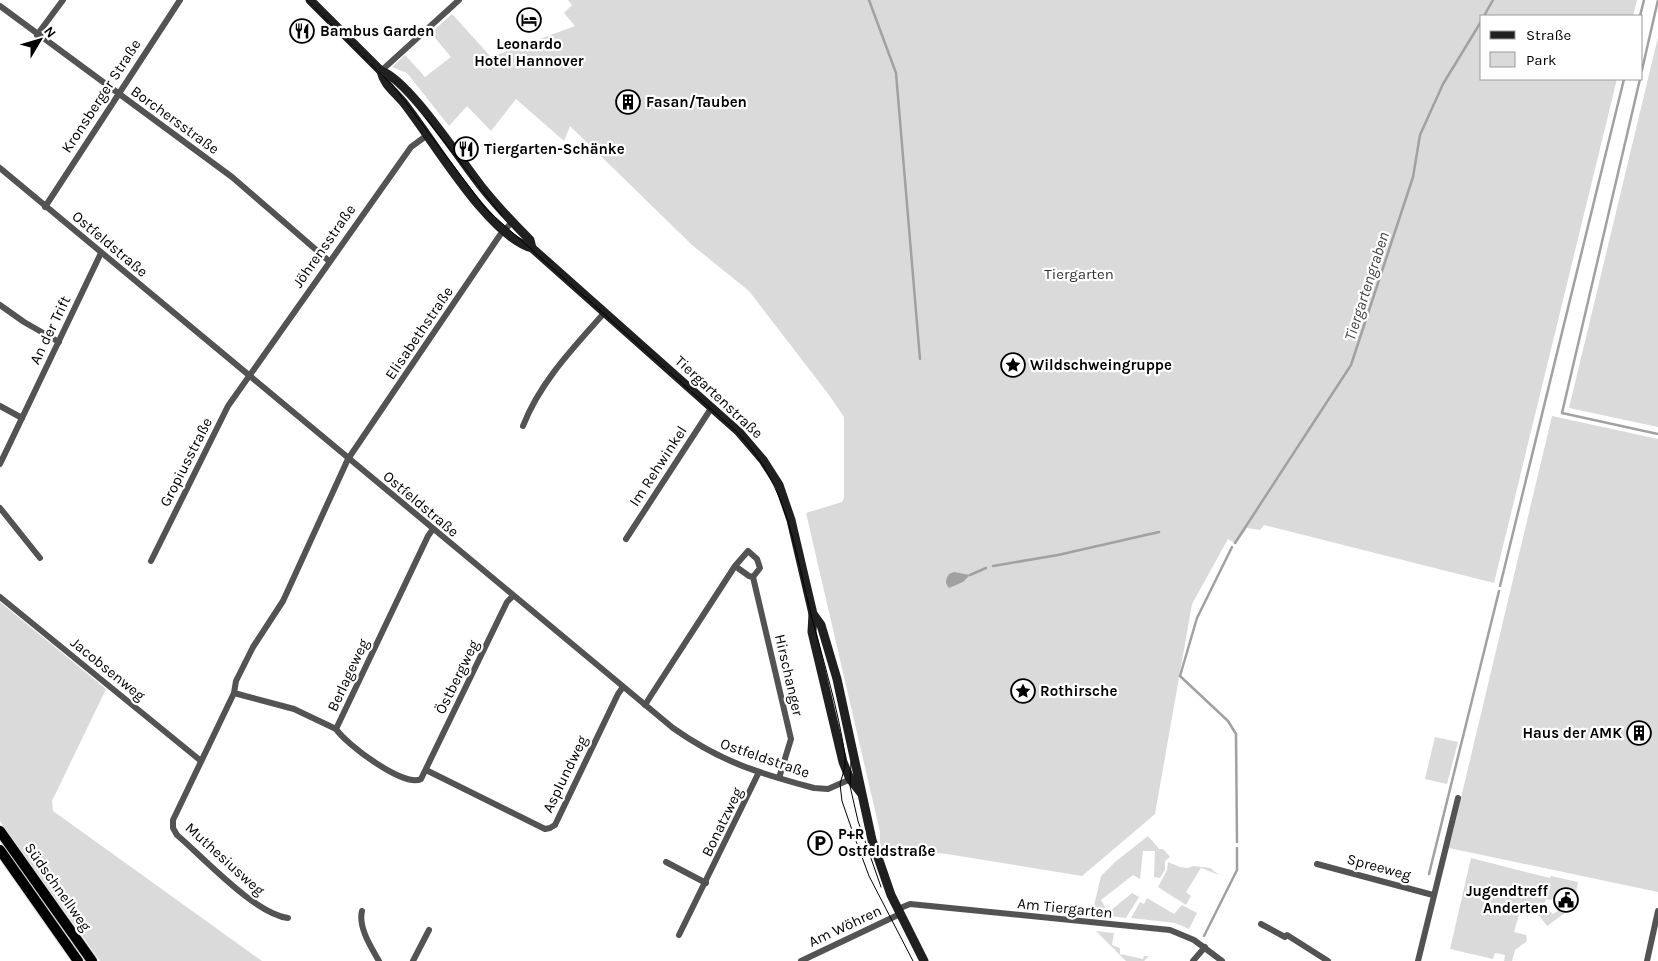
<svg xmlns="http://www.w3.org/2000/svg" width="1658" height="961" font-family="Karla,sans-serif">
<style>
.green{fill:#dadada}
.water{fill:#a1a1a1}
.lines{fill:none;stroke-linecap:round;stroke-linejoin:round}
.stream{stroke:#a1a1a1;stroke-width:2.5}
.trunk-casing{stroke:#dbdbdb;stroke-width:12}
.minor{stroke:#535353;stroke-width:6}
.secondary{stroke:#202020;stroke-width:9}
.trunk{stroke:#000;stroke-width:10}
.tram{stroke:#000;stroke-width:1}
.labels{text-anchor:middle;stroke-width:4.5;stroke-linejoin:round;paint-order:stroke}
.poi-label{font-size:15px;font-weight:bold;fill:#000;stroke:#fff;text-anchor:start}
.street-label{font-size:15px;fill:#000;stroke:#fff}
.park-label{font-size:15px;fill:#313131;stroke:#fff}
.water-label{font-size:16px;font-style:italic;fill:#424242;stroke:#fff}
</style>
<rect width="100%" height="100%" fill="#fff"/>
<!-- green -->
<g class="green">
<polygon points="568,0 1637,0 1633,16 1482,16 1482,79 1617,79 1494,583 1264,525 1260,530 1247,528 1236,544 1228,539 1192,604 1155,814 1082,876 947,854 880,847 880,832 806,513 842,502 844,498 844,417 829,395 749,291 692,245 570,126 564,141 516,99 491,131 467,106 449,126 407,73 392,67 405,55 425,77 451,57 431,33 452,14 491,57 575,26 564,13 572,5"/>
<polygon points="1658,37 1658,427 1569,408"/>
<polygon points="1552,416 1658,439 1658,892 1449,848"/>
<polygon points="0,602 106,689 52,801 53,811 262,961 100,961 0,821"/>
<polygon points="1435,737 1458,742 1447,784 1425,779"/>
<polygon points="1148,836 1159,849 1163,849 1170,857 1165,861 1165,870 1160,878 1154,877 1155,851 1143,851 1140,879 1133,875 1101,900 1108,912 1107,916 1092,914 1101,876 1115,862"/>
<polygon points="1471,858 1550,878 1551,876 1578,882 1575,898 1567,888 1551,900 1546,899 1544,906 1553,914 1562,908 1565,913 1547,926 1534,909 1524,907 1520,911 1514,932 1526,935 1527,941 1515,950 1512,961 1504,961 1505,955 1495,953 1493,959 1450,949"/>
<polygon points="1168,862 1180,867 1188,868 1193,866 1210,868 1219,875 1201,868 1186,892 1191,896 1186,905 1158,887 1167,870"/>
<polygon points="1132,893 1139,897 1126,918 1109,916 1110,911"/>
<polygon points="1147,898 1174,914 1182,905 1197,913 1189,929 1175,923 1131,918 1140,902 1144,904"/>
<polygon points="1096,931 1114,933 1112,945 1120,948 1120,954 1143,959 1144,956 1149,956 1144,961 1126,961"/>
</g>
<!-- water -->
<path class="water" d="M954 572 970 575 963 582 949 588C945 583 945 580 949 574Z"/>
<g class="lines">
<!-- stream -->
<g class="stream">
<polyline points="869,0 896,73 920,359"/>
<polyline points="1484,16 1493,0"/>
<polyline points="1640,16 1644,0"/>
<polyline points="1642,70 1658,0"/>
<polyline points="1640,79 1562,413 1658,434"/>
<polyline points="1235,543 1351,365 1413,177 1420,135 1443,84 1482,20"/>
<polyline points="1232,547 1197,618 1180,676 1228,721 1236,734 1237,842"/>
<polyline points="993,566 1058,555 1159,532"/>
<polyline points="970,575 986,568"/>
<polyline points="1500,586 1624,79"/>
<polyline points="1429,874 1499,591"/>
<polyline points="1204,936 1237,870 1237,848"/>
</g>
<!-- trunk casing -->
<g class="trunk-casing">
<g id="trunk">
<polyline points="0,831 92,961"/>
<polyline points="0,850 78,961"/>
</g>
</g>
<!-- minor -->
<g class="minor">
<polyline points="0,6 232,177 329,261"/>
<polyline points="37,35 63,0"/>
<polyline points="381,71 459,0"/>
<path d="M0 168 673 728C721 762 758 773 814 788L828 789 853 778"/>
<polyline points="45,207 180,0"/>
<polyline points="0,305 24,322 59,342"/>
<polyline points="0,406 22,418"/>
<path d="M523 426C540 382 574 347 605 312"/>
<polyline points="0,464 101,253"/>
<polyline points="0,508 40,558"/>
<path d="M433 529 428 536 336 729C346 744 404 788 421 779L507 602 513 596"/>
<polyline points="626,539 712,407"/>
<polyline points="151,561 228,406 411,147 426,136"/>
<polyline points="753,577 791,739 779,778"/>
<polyline points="0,597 201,761"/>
<polyline points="234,693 294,709 336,729"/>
<polyline points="645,705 650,697 735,566 748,551 757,559 760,568 753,577 749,576 735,566"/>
<polyline points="426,770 545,829 550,828 555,825 618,694 623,687"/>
<polyline points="666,862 706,883"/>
<polyline points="1317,864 1433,895"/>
<polyline points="898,909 910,904 1170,930 1194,940 1222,961"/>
<path d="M362 911C358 927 371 947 379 961"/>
<path d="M288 918C255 914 204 858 177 835L173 828V820L234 693 236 681 253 647 283 601 348 459 500 235 512 222"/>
<polyline points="1261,924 1285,937 1287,935 1328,961"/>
<polyline points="679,935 759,772"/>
<polyline points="413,961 429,930"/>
<polyline points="801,961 900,914"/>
<polyline points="1193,961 1205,947"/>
<polyline points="1418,961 1458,798"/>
<polyline points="1647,961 1658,911"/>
</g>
<!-- secondary -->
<g class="secondary">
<path d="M310 0 381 71C408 79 461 161 481 186 496 205 513 223 530 240L532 248"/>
<path d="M381 71C384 85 394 91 403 102 432 138 488 236 532 248L739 432 763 460 779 485 791 520 813 614 812 632 843 762 850 779 861 793"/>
<polyline points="813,614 821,625 837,679 872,840 891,895 924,961"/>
</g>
<!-- trunk -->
<use href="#trunk" class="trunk"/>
<!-- tram -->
<g class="tram">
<path d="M307 0 395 88 486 209 738 433C789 487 794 549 812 618 824 663 838 709 845 755V767L840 784 842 801 852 830 869 876 913 961"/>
<polyline points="425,117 502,216"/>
<polyline points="851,762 850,786 858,821 881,887"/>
</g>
</g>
<!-- icons -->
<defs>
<g id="hotel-ring" transform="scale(1.25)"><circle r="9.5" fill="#fff" stroke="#000" stroke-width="1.5"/><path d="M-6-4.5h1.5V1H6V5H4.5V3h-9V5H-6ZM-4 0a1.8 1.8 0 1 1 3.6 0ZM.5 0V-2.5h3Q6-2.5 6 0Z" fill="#000"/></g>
<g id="restaurant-ring" transform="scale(1.25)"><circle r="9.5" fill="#fff" stroke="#000" stroke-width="1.5"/><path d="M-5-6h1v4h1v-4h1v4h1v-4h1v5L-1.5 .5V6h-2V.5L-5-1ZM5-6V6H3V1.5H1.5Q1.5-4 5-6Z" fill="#000"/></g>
<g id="building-ring" transform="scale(1.25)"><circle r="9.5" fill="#fff" stroke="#000" stroke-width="1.5"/><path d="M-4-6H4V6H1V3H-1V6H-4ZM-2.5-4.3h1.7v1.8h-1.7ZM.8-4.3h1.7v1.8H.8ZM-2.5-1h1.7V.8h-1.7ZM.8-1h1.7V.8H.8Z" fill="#000"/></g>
<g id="sight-ring" transform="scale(1.25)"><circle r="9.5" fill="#fff" stroke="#000" stroke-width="1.5"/><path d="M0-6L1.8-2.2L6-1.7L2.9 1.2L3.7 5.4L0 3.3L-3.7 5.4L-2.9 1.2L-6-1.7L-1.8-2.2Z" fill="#000"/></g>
<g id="parking-ring" transform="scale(1.25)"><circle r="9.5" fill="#fff" stroke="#000" stroke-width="1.5"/><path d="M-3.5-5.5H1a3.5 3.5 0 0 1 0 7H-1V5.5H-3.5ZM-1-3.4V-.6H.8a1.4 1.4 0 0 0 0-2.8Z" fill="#000"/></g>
<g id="civic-ring" transform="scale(1.25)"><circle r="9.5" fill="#fff" stroke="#000" stroke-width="1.5"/><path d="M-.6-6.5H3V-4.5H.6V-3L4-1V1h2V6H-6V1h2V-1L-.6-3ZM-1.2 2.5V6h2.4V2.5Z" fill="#000"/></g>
</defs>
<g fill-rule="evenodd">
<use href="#hotel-ring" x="529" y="20"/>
<use href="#restaurant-ring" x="302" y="31"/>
<use href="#building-ring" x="628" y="102"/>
<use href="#restaurant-ring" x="466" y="149"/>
<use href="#sight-ring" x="1013" y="365"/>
<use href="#sight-ring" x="1023" y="691"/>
<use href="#building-ring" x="1639" y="733"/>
<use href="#parking-ring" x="820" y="843"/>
<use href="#civic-ring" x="1566" y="900"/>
</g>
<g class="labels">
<!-- poi labels -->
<g class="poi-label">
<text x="320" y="36">Bambus Garden</text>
<text x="529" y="49" text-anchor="middle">Leonardo<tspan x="529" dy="17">Hotel Hannover</tspan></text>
<text x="646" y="107">Fasan/Tauben</text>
<text x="484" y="154">Tiergarten-Schänke</text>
<text x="1030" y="370">Wildschweingruppe</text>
<text x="1040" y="696">Rothirsche</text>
<text x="1622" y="738" text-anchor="end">Haus der AMK</text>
<text x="838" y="839">P+R<tspan x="838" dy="17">Ostfeldstraße</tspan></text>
<text x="1548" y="896" text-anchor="end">Jugendtreff<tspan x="1548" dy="17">Anderten</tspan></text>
</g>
<!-- street labels -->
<g class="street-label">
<text transform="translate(101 96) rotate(-57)" y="5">Kronsberger Straße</text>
<text transform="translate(175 120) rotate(36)" y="5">Borchersstraße</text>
<text transform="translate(110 244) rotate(40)" y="5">Ostfeldstraße</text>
<text transform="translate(324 246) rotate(-55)" y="5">Jöhrensstraße</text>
<text transform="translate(50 330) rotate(-64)" y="5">An der Trift</text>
<text transform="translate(419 333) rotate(-56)" y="5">Elisabethstraße</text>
<text transform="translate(719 397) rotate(43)" y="5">Tiergartenstraße</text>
<text transform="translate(186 462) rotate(-63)" y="5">Gropiusstraße</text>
<text transform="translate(658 466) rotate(-57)" y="5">Im Rehwinkel</text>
<text transform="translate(421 504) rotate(40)" y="5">Ostfeldstraße</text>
<text transform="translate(108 669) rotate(39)" y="5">Jacobsenweg</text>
<text transform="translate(348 675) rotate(-65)" y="5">Berlageweg</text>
<text transform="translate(789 675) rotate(77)" y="5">Hirschanger</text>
<text transform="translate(457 677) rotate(-64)" y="5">Östbergweg</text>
<text transform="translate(765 758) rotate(19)" y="5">Ostfeldstraße</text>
<text transform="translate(565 774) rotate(-64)" y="5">Asplundweg</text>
<text transform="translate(722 822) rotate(-64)" y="5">Bonatzweg</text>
<text transform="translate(225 859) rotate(42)" y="5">Muthesiusweg</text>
<text transform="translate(1379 867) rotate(15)" y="5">Spreeweg</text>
<text transform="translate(58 887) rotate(55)" y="5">Südschnellweg</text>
<text transform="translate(1065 908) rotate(6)" y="5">Am Tiergarten</text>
<text transform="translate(845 926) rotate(-25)" y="5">Am Wöhren</text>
</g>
<!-- park labels -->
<g class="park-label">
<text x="1079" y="279">Tiergarten</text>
</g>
<!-- water labels -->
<g class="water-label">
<text transform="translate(1366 286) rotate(-72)" y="6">Tiergartengraben</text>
</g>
</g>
<!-- legend -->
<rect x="1480" y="15" width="162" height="65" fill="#ffffff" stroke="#999999"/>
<rect x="1490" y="31" width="25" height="8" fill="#202020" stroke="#999999"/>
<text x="1526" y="40" font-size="15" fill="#000000">Straße</text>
<rect x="1490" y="52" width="25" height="15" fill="#dadada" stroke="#999999"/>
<text x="1526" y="65" font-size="15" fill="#000000">Park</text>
<!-- north arrow -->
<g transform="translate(40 40) rotate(52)" stroke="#ffffff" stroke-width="4" paint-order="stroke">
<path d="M0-4L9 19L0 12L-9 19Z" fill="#000000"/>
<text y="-8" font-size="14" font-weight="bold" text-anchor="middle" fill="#000000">N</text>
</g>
</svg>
